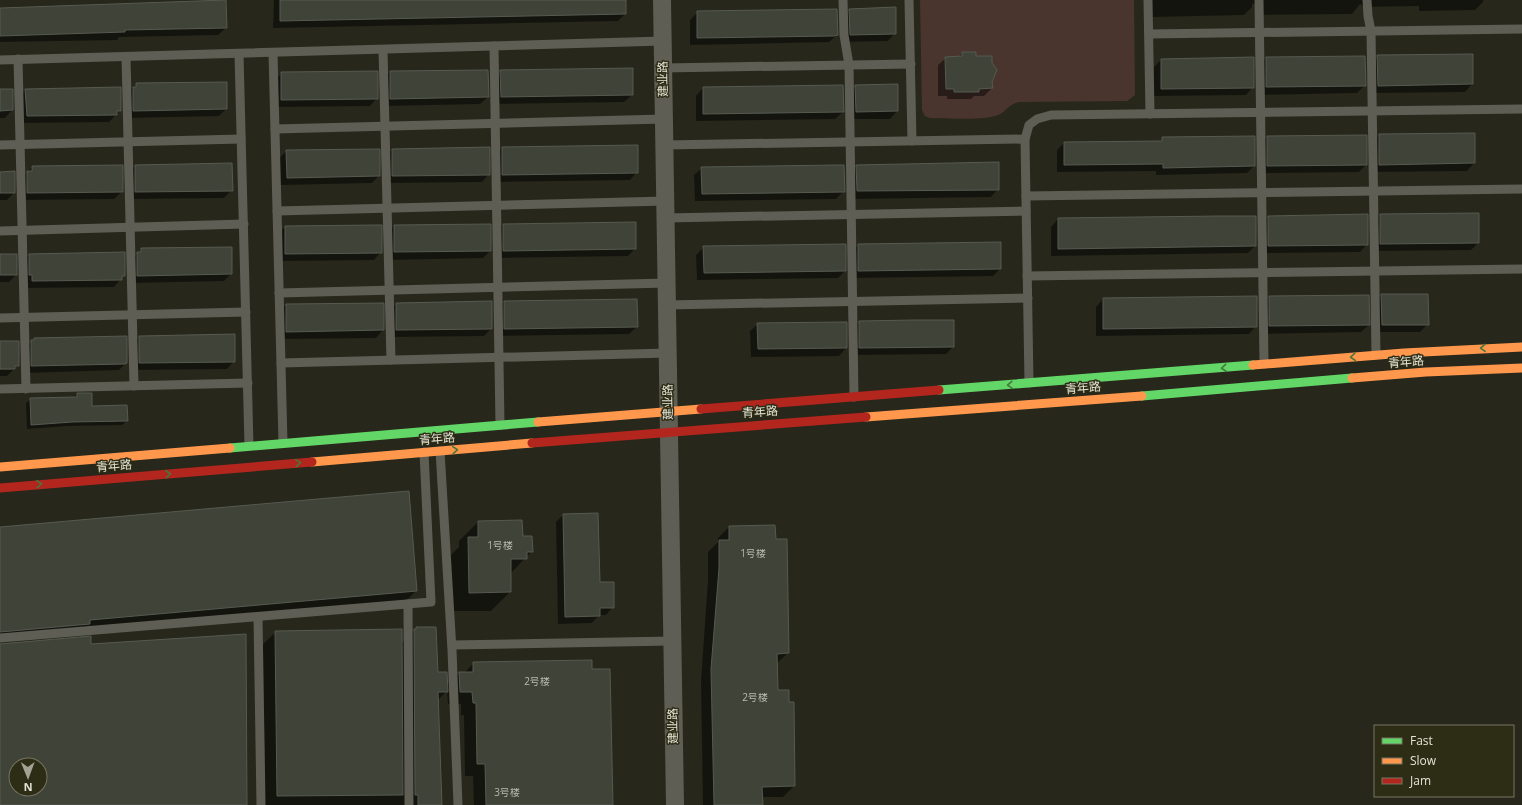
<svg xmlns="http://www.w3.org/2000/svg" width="1522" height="805" font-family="'Open Sans','Noto Sans SC',sans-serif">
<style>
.green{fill:#49352e}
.shadow{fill:#0007}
.building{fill:#3f4338;stroke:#565a50;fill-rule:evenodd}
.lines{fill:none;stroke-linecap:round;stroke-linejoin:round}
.lane{stroke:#5e5e55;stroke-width:9}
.street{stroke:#5e5e55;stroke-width:18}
.fast{stroke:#63d668;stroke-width:9}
.slow{stroke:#ff974d;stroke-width:9}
.jam{stroke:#b3261e;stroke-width:9}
.oneway{stroke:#45783a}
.labels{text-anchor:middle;stroke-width:3;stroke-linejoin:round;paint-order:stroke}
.number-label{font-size:10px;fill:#babbae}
.street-label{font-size:12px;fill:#e3e3d5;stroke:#2d2c15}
</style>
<rect width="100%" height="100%" fill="#27271b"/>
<!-- green -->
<path class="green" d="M920 0H1134L1135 95 1127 101 1019 102C1007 105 1006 112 998 115 985 121 946 118 930 118L925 116 922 110Z"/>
<!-- shadow -->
<g class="shadow">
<polygon points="274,0 625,0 625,14 618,21 273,28"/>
<polygon points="1151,0 1483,0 1483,2 1475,10 1419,11 1419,6 1364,7 1360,4 1352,14 1257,15 1256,6 1252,3 1252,7 1244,15 1151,17"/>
<polygon points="225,1 226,28 218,35 119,37 117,40 0,42 0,9"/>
<polygon points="850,10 895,33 888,41 843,42 842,18"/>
<polygon points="698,12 837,35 829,42 690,45 690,20"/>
<polygon points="962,53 991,63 995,67 996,73 991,81 992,88 984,96 974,96 971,99 947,99 947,96 938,96 938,65 946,58 958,58"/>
<polygon points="1378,56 1472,84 1465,92 1371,93 1370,64"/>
<polygon points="1266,58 1365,85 1357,93 1259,95 1259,66"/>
<polygon points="1161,60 1253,87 1246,95 1154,96 1154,67"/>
<polygon points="487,71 488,97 480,104 383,106 382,79 390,72"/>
<polygon points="501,71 632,95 624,102 494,104 493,78"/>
<polygon points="282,73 377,98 370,106 274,107 274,81"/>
<polygon points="137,84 226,109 219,116 126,118 129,91"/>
<polygon points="856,86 897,111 890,119 849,119 848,93"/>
<polygon points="703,88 843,112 835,119 696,121 696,96"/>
<polygon points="0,90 12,90 12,110 5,118 0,118"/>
<polygon points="25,90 120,111 109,122 19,123 18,97"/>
<polygon points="1379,135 1474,163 1467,171 1372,172 1372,143"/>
<polygon points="1267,137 1366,165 1359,172 1260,173 1260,144"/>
<polygon points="1163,138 1254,166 1247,173 1156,175 1156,171 1057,172 1057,150 1064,143 1159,142"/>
<polygon points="489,148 489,174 482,182 385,183 384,157 392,150"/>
<polygon points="502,148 637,172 630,180 495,182 494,156"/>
<polygon points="287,151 379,176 372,183 280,185 279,158"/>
<polygon points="122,166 122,192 114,199 20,200 20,180 32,167"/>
<polygon points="135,166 232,190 224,198 128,199 128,173"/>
<polygon points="857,166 998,189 991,197 850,199 849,173"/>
<polygon points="702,168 844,191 836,199 695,201 694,175"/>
<polygon points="0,173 14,193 7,200 0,200"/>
<polygon points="1380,215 1478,243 1471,250 1373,251 1373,222"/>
<polygon points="1268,217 1367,244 1360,252 1261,253 1261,224"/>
<polygon points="1058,219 1255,246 1248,253 1051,256 1051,227"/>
<polygon points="503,224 635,249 628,256 496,258 496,232"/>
<polygon points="490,225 490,251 483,258 387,260 386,234 394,226"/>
<polygon points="381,226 381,252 374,260 278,261 277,235 285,227"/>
<polygon points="858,245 1000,269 993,276 851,278 851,253"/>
<polygon points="704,247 845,271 838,278 697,280 696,255"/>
<polygon points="142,249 231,274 224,281 130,283 130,261"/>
<polygon points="0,255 16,275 9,282 0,282"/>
<polygon points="29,255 124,275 114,287 25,288 22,262"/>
<polygon points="1381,295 1428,324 1420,332 1374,332 1374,303"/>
<polygon points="1269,297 1369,325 1361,332 1262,334 1262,305"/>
<polygon points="1103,299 1256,326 1249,334 1096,336 1096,307"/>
<polygon points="491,302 491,329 484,336 389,337 388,311 396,304"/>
<polygon points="504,302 637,327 629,334 497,336 497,310"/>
<polygon points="286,305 383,330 376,338 279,339 279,313"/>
<polygon points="859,322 953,347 946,354 852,355 852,330"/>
<polygon points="846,323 846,348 839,356 751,357 750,331 758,324"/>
<polygon points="126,337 126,363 119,370 24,373 24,349 34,339"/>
<polygon points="139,337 234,361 227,369 132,370 132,345"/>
<polygon points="0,342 18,365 7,376 0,376 0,370 12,370 12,368 0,368"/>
<polygon points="77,394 91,394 91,407 127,421 122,425 67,426 27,429 26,403 31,399 73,398"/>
<polygon points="563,515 613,607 606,615 599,615 592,623 558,624 556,522"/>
<polygon points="478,522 522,538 532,551 510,574 510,592 491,611 450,611 449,557 459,547 459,541"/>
<polygon points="729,527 788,653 776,664 777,691 794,786 783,797 761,797 762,805 703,805 701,681 708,580 708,552 718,542 718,538"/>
<polygon points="0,528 416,591 406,601 0,636"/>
<polygon points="416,628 437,673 446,686 459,673 464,673 474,663 612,805 474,805 473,776 465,776 464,715 461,715 461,704 448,704 447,691 437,701 441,805 265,805 263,644 276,632 401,644"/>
</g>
<!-- building -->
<g class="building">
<polygon points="226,0 227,28 125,30 125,32 0,36 0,8"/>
<polygon points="280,0 626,0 626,14 280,21"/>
<polygon points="896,7 896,34 850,35 849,9"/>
<polygon points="837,9 838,35 834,36 697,38 697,11"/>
<polygon points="962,52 976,52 976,56 992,56 992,63 997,70 992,82 993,88 979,89 979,92 954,92 954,89 946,89 945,57 962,56"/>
<polygon points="1473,54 1473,84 1378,86 1377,55"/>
<polygon points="1365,56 1366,86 1266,87 1266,57"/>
<polygon points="1254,57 1254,88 1161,89 1161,59"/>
<polygon points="633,68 633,95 501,97 500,70"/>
<polygon points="488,70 489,97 390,99 390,71"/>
<polygon points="378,71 378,99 281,100 281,72"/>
<polygon points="227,82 227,109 133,111 133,87 136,87 136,83"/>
<polygon points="898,84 898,111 856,112 855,85"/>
<polygon points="843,85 844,112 703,114 703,87"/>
<polygon points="121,87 121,111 117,111 117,115 27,116 25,89"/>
<polygon points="0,89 13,89 13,110 0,111"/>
<polygon points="1475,133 1475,163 1379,165 1379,134"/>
<polygon points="1367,135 1367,165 1267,166 1267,136"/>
<polygon points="1255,136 1255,166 1163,168 1163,164 1064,165 1064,142 1162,141 1162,137"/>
<polygon points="638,145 638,173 502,175 502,147"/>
<polygon points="490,147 490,175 392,176 392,149"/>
<polygon points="380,149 380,176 287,178 286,150"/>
<polygon points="999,162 999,190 857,191 856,165"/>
<polygon points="232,163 233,191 135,192 135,165"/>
<polygon points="123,165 123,192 27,193 27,171 32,171 32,166"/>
<polygon points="837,165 844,165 845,192 702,194 701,167"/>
<polygon points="15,171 15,193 0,193 0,172"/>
<polygon points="1479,213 1479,243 1380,244 1380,214"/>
<polygon points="1368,214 1368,245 1268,246 1268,216"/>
<polygon points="1219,216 1256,216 1256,246 1058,249 1058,218"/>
<polygon points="636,222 636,249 503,251 503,224"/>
<polygon points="491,224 491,251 394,252 394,225"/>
<polygon points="375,225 382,225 382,253 285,254 285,226"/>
<polygon points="1001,242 1001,269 858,271 858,244"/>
<polygon points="846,244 846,271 704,273 703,246"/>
<polygon points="232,247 232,274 137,276 137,252 141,252 141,248"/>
<polygon points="125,252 125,276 122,276 122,280 32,281 32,275 29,275 29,254"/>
<rect x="0" y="254" width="17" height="21"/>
<polygon points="1381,294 1428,294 1429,325 1382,325"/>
<polygon points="1369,295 1370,325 1269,326 1269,296"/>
<polygon points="1257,296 1257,327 1103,329 1103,298"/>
<polygon points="637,299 638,327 504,329 504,301"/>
<polygon points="492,301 492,329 396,330 396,303"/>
<polygon points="384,303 384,330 286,332 286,304"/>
<polygon points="914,320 954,320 954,347 859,348 859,321"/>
<polygon points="842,322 847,322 847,348 758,349 757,323"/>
<polygon points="235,334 235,362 139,363 139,336"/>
<polygon points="127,336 127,363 125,364 31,366 31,340 34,340 34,338"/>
<polygon points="0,341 19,341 19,366 15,366 15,369 0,369"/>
<polygon points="77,393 92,393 92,406 127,405 128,421 72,422 31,425 30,398 77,397"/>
<polygon points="409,491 417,591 90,620 90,624 0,632 0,527"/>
<polygon points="598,513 600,582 614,582 614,608 600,608 600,616 565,617 563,514"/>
<polygon points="522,520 523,536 532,536 533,552 527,552 527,559 511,559 511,592 469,593 468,537 478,537 478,521"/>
<polygon points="775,525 776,539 787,539 789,653 777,654 778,690 789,690 789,702 794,702 795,786 762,787 763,805 714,805 711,669 719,568 719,540 729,540 729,526"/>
<polygon points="416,627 436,627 438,672 447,672 448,692 438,692 442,805 418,805 418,795 415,795 414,629 416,629"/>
<polygon points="402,629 403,795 277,796 275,631"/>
<path d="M246 634 247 805H0V644L91 636V644ZM16 765H40V789H16Z"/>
<polygon points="592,660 592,669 610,669 613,805 486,805 485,764 477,764 476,703 473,703 472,692 460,692 459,672 473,672 473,662"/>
</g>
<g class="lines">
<!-- lane -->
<g class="lane">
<polyline points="843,0 844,35 849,65 854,397"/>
<polyline points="909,0 912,141"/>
<polyline points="1148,0 1150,114"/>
<polyline points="1259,0 1264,364"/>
<polyline points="1367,0 1368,16 1371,31 1376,355"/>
<polyline points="1149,34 1522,29"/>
<polyline points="494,46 500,425"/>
<polyline points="383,50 391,360"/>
<polyline points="273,53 283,443"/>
<polyline points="239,54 249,446"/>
<polyline points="126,57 134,386"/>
<polyline points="18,59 26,389"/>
<polyline points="0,60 663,41"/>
<polyline points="663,68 911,64"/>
<polyline points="275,129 664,119"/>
<polyline points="0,145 241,139"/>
<polyline points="665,145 1025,139"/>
<polyline points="1026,196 1522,189"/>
<polyline points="277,211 666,201"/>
<polyline points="666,218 1026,211"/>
<polyline points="0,231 244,224"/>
<polyline points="1027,276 1522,269"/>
<polyline points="279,293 667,283"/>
<polyline points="667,305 1028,298"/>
<polyline points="0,318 246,312"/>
<polyline points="281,363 668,353"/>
<polyline points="1029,383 1025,139 1029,125 1037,119 1051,115 1522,109"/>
<polyline points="0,389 248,383"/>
<polyline points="440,451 452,650 458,805"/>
<polyline points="408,604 409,805"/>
<polyline points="258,617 261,805"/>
<polyline points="0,638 431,602 424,452"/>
<polyline points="452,645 672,641"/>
</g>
<!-- street -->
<polyline class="street" points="662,0 675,805"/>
<!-- fast -->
<g class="fast">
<polyline points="939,390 1253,365"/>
<polyline points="1142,396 1352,378"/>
<polyline points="230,448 538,422"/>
</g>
<!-- slow -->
<g class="slow">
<polyline points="1253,365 1404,353 1522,347"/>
<polyline points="1352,378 1426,372 1522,368"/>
<polyline points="866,417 1142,396"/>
<polyline points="538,422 701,409"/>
<polyline points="312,462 532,443"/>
<polyline points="0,467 230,448"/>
</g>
<!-- jam -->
<g class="jam">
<polyline points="701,409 939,390"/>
<polyline points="532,443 866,417"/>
<polyline points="0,488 312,462"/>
</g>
</g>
<!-- one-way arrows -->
<defs><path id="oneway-chevron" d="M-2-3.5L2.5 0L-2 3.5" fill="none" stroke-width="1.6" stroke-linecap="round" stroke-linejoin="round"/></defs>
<g class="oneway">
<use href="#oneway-chevron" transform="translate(1483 348) rotate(178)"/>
<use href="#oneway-chevron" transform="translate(1353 357) rotate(175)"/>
<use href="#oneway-chevron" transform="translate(1224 368) rotate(175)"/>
<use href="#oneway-chevron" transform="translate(1010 385) rotate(176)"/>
<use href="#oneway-chevron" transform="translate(455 450) rotate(-5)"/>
<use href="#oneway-chevron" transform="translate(298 463) rotate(-5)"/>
<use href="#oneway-chevron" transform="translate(168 474) rotate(-5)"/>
<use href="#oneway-chevron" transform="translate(39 484) rotate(-5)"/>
</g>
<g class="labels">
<!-- number labels -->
<g class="number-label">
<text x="500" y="549">1号楼</text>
<text x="753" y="557">1号楼</text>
<text x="537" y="685">2号楼</text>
<text x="755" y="701">2号楼</text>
<text x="507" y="796">3号楼</text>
</g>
<!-- street labels -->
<g class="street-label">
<text transform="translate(663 79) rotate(-91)" y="4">建业路</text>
<text transform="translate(1406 362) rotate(-5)" y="4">青年路</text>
<text transform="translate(1083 388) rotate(-5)" y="4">青年路</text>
<text transform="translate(668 402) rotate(-91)" y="4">建业路</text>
<text transform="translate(760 412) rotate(-4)" y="4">青年路</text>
<text transform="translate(437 439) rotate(-5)" y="4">青年路</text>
<text transform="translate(114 466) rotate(-5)" y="4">青年路</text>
<text transform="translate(673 726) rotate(-91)" y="4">建业路</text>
</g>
</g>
<!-- legend -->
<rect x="1374" y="725" width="140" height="72" fill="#2d2c15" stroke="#767562"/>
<rect x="1382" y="738" width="20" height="6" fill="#63d668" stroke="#767562"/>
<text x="1410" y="745" font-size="12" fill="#e3e3d5">Fast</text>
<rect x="1382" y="758" width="20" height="6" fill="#ff974d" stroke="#767562"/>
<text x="1410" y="765" font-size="12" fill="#e3e3d5">Slow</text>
<rect x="1382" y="778" width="20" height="6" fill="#b3261e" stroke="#767562"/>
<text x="1410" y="785" font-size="12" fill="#e3e3d5">Jam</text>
<!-- north arrow -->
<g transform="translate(28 777) rotate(179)"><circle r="19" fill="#2d2c15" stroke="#767562"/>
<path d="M0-3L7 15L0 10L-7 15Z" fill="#a1a194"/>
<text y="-6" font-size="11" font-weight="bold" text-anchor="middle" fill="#e3e3d5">N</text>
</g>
</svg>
